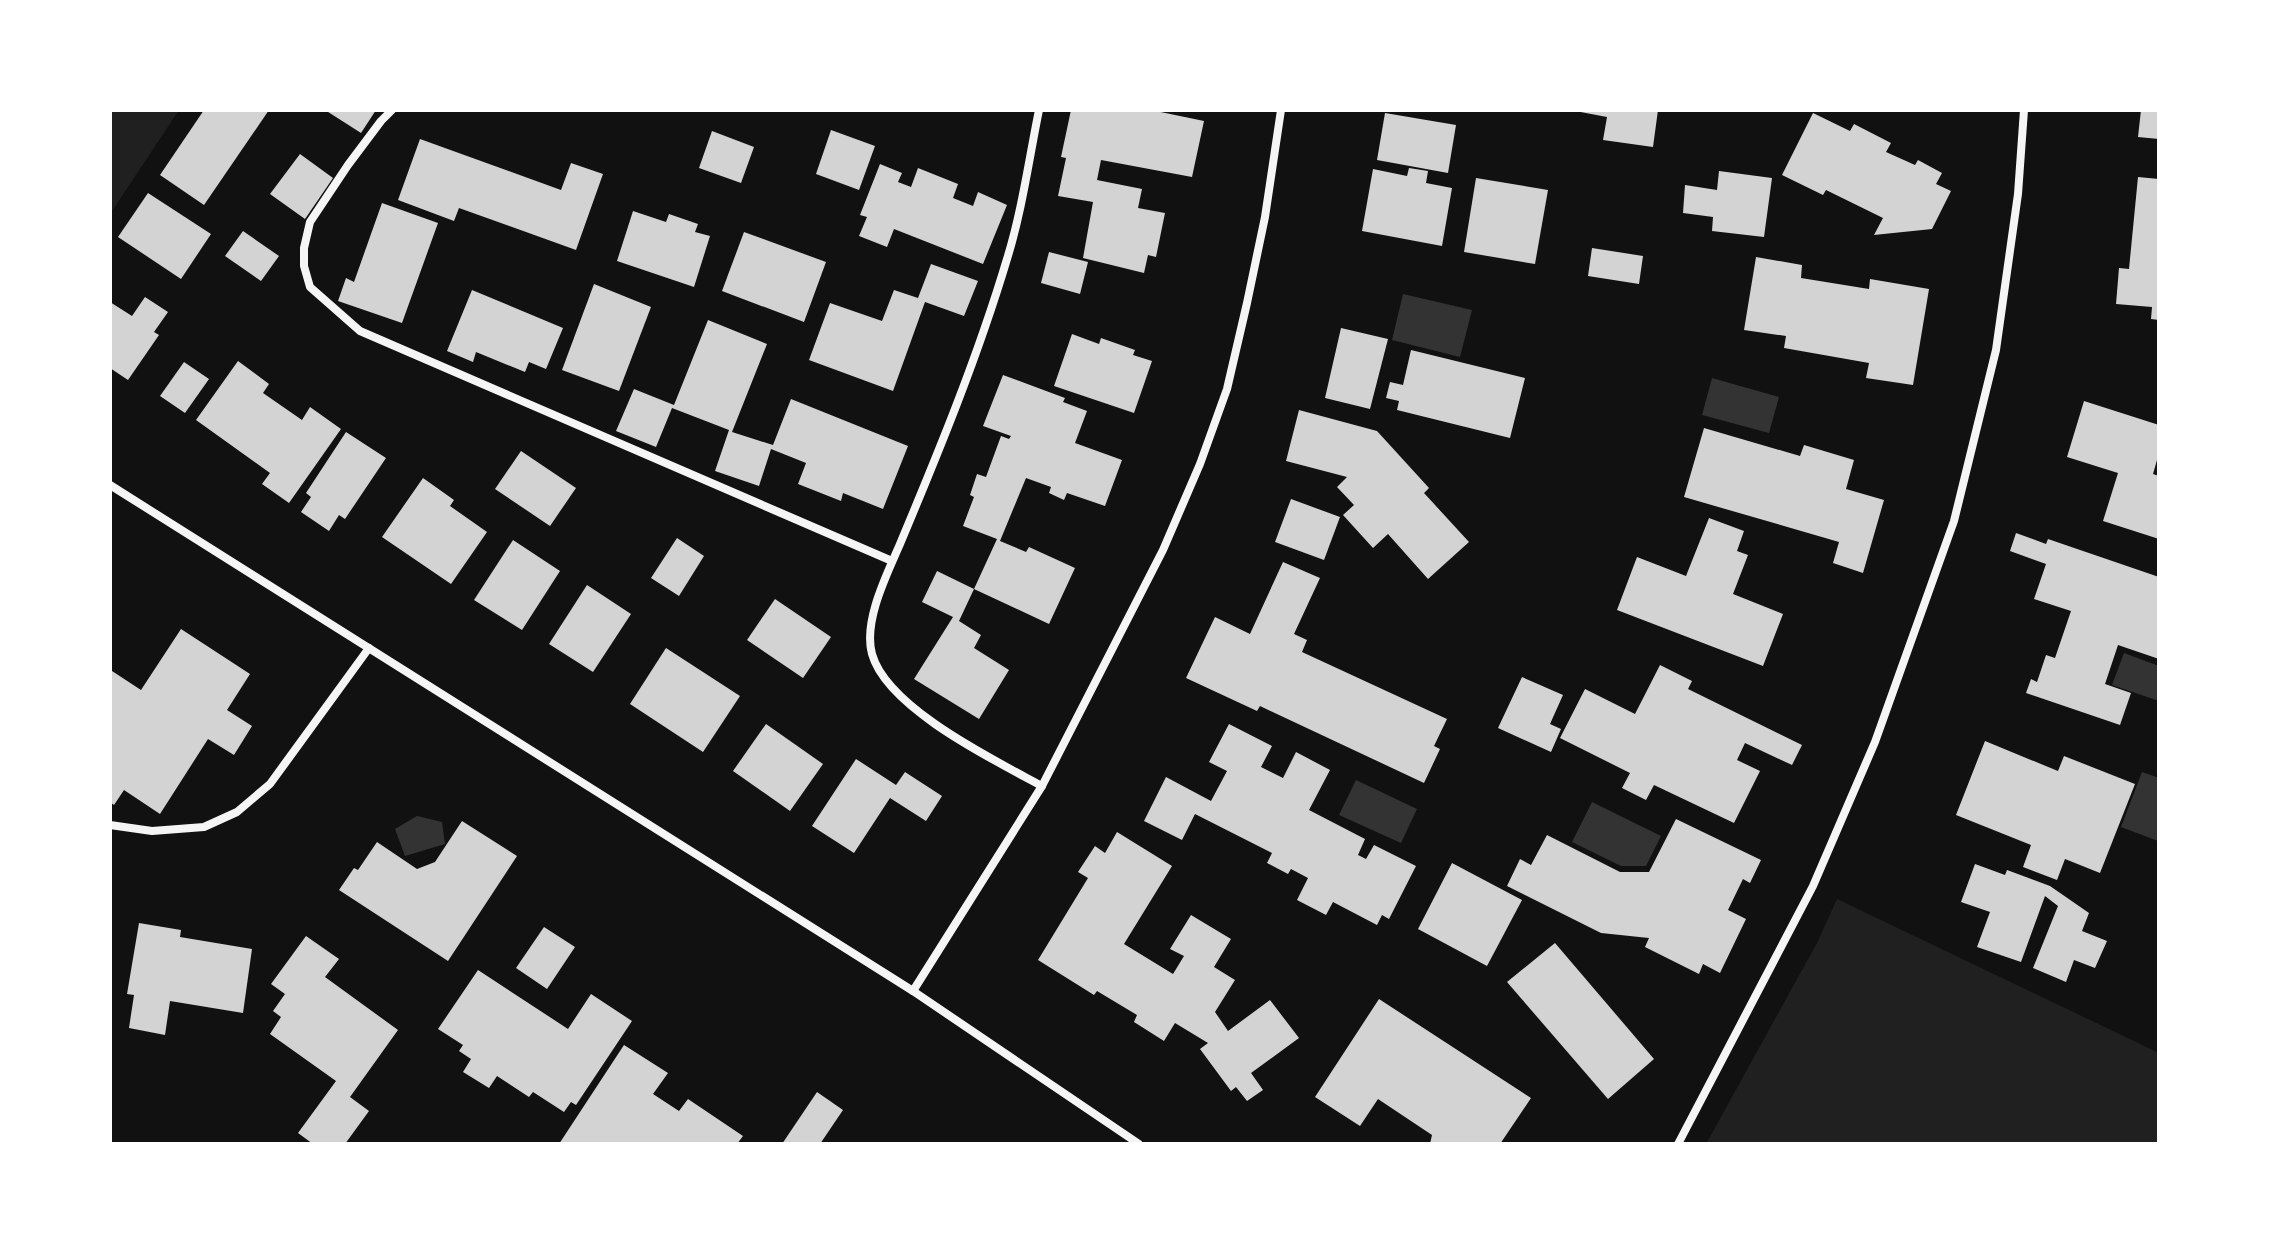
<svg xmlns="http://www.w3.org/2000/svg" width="2269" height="1254" font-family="'Asap Condensed',sans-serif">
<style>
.green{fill:#202020}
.water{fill:#333}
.building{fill:#d3d3d3}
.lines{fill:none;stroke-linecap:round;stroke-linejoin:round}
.minor{stroke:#f5f5f5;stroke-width:8}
</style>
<rect width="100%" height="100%" fill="#111"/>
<!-- green -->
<g class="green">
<polygon points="110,110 179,110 110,214"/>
<polygon points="1837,899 2159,1053 2159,1144 1706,1144 1817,943"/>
</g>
<!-- water -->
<g class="water">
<polygon points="1403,294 1472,310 1460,357 1392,340"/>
<polygon points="1712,378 1779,397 1769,433 1702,415"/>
<polygon points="2124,653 2159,666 2159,701 2112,685"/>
<polygon points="2142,772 2159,778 2158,841 2121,827"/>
<polygon points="1356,780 1417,809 1401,843 1339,815"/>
<polygon points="1592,802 1661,836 1646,866 1621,866 1572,842"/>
<polygon points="417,816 442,822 445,844 405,856 395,829"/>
</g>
<!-- building -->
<g class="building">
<polygon points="204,110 269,110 204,205 160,175"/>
<polygon points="325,110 376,110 361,133"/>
<polygon points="1071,110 1151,110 1204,121 1192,177 1101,160 1097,180 1142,189 1138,208 1165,213 1156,257 1148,255 1144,273 1083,258 1093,202 1058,196 1066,158 1061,157"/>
<polygon points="1570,110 1658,110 1653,147 1603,140 1607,117"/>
<polygon points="2141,110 2159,110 2159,139 2138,137"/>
<polygon points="1385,113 1456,125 1448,173 1377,160"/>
<polygon points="1813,113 1850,131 1854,124 1891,143 1886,152 1915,165 1918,160 1942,173 1936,184 1951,191 1932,229 1874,235 1883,218 1826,190 1823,195 1782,175"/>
<polygon points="831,130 875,146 859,190 816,174"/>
<polygon points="712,131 754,147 741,183 699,168"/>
<polygon points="420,139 561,190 571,163 603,174 576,250 459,208 454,221 398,200"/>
<polygon points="300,154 333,178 305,219 270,194"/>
<polygon points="880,164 902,173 898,182 911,187 918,168 958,184 953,198 973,206 978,192 1007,205 983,264 894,229 887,247 859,236 867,217 860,215"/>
<polygon points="1409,168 1428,171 1426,183 1452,188 1442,246 1362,231 1373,169 1407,176"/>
<polygon points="1719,171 1772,178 1764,237 1712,231 1713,217 1683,213 1685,185 1717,190"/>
<polygon points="2138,177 2159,179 2159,320 2151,319 2152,307 2116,304 2119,268 2129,269"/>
<polygon points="1476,178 1548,190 1535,264 1464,252"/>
<polygon points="148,193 211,234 181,279 118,237"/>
<polygon points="382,203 438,223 402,323 338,301 346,278 354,282"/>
<polygon points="633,211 666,222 669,214 698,224 695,232 710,236 694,287 617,261"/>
<polygon points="243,231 279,256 261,281 225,256"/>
<polygon points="744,232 826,262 804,322 722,291"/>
<polygon points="1592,248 1643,256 1639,284 1588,276"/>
<polygon points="1049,252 1088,262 1080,294 1041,283"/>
<polygon points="1756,257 1802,265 1801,278 1869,289 1870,279 1929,289 1913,385 1866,378 1869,363 1784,348 1786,336 1744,330"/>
<polygon points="931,264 978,281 964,316 925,302 893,391 809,360 830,303 882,321 894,290 918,298"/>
<polygon points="594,284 651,307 619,391 562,370"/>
<polygon points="472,290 563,328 546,369 529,362 525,372 476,352 473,362 447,351"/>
<polygon points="145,297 168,312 154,332 159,335 128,380 110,368 110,302 132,316"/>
<polygon points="708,320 767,344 732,432 773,445 791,399 908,446 883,509 843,493 841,501 798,484 806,463 771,449 759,486 715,471 729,430 672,408 656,447 616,431 634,389 674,405"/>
<polygon points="1341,328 1388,339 1370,409 1325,398"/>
<polygon points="1072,334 1099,344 1101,338 1135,350 1133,355 1152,361 1134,413 1054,386"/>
<polygon points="1411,350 1525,378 1510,438 1397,410 1399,401 1386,398 1390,382 1403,385"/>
<polygon points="238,361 269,384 263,393 302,420 310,407 341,429 289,503 262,484 270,473 196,420"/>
<polygon points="184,362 209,379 185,413 160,396"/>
<polygon points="1003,375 1065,398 1063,402 1087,411 1075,443 1122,460 1105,506 1067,493 1064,500 1049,493 1051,487 1026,478 1000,541 1026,552 1029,547 1075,568 1049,624 974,589 959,621 981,635 974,648 1009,670 979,719 914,679 953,617 922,602 937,571 974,589 997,539 963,526 974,497 970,495 977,474 986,477 1001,436 1009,439 1011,436 983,426"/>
<polygon points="2084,401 2159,425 2159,453 2153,474 2159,476 2159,539 2103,521 2118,473 2067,457"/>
<polygon points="1299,410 1377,431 1429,488 1424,493 1469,542 1428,579 1388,534 1373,548 1343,515 1354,505 1337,487 1347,477 1286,461"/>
<polygon points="1704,428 1800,456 1804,445 1854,460 1846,489 1884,500 1863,573 1833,563 1839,542 1684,497"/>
<polygon points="346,432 386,458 345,519 339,515 329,531 301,512 311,497 306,493"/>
<polygon points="521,451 576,488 550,526 495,489"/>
<polygon points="423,478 454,500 450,506 487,532 451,584 382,537"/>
<polygon points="1291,499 1340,517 1324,560 1275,542"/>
<polygon points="1709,518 1744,531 1737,551 1748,555 1733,594 1783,614 1763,666 1617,610 1637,557 1686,576"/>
<polygon points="2016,533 2046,544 2048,539 2159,577 2159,659 2118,645 2105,684 2131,693 2120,725 2026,693 2031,679 2037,682 2046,655 2055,658 2071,611 2034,599 2046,564 2010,551"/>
<polygon points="677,538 704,556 679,596 651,578"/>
<polygon points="513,540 560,571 522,630 474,600"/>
<polygon points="1283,562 1320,578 1294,634 1307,640 1302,652 1447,719 1434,746 1440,749 1424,783 1260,706 1257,711 1186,678 1215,617 1250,634"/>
<polygon points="587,585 631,614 593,672 549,644"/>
<polygon points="775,599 831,637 803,678 747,640"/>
<polygon points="181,629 250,674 227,710 252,726 234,755 208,739 160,814 124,790 114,805 110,802 110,675 112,671 141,690"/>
<polygon points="666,648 740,696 703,752 630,704"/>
<polygon points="1660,665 1692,681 1688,689 1802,745 1792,765 1745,743 1737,760 1760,771 1734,823 1654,785 1646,800 1622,788 1630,773 1560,738 1585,689 1635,714"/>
<polygon points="1522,677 1563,695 1550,724 1561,729 1551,752 1498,728"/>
<polygon points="766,724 823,764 790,811 733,771"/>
<polygon points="1229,724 1272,746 1261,767 1283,778 1296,752 1330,770 1309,810 1365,839 1358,855 1366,859 1374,845 1416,866 1389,919 1382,915 1377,925 1333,902 1326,915 1297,900 1308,878 1291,869 1288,874 1267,863 1272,853 1195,814 1182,840 1144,821 1166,777 1211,801 1227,771 1209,762"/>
<polygon points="1985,741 2058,771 2064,756 2135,784 2100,873 2065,859 2057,880 2023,867 2031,845 1956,815"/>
<polygon points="856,759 896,785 905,772 942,796 926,821 890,798 854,853 812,826"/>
<polygon points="1676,819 1761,860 1750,883 1743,879 1728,910 1746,919 1720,973 1703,964 1699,974 1645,947 1649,938 1601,933 1507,886 1520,859 1531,865 1547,835 1620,872 1649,872"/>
<polygon points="462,821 517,856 448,961 339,890 354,868 358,870 377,842 417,869 435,862"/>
<polygon points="1117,832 1172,866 1124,944 1173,974 1184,956 1170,949 1191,915 1231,939 1214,967 1235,980 1215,1012 1228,1031 1270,1000 1299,1038 1251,1073 1263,1090 1247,1101 1236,1087 1231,1091 1200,1049 1208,1043 1175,1023 1164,1041 1134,1022 1137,1015 1097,991 1094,995 1038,960 1088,878 1078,872 1095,846 1105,853"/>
<polygon points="1452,863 1522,900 1487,966 1418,929"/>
<polygon points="1975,864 2005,875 2007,870 2050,886 2089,913 2082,931 2107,941 2095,968 2074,960 2066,982 2033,968 2058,906 2045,896 2021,962 1977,947 1990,912 1961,902"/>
<polygon points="139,923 181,930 180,937 252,949 243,1013 170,1001 165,1035 129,1028 134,995 127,994"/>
<polygon points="544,927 575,947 547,989 516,968"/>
<polygon points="306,936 339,959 325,977 398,1030 350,1097 369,1111 345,1144 313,1144 298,1133 336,1081 270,1034 281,1017 273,1011 285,994 271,984"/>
<polygon points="1555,943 1654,1059 1608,1099 1507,982"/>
<polygon points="478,970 568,1029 591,994 632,1021 576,1105 571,1102 564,1112 533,1092 529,1097 497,1076 489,1088 463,1072 471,1059 459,1051 463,1045 438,1029"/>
<polygon points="1379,999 1531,1098 1500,1144 1430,1144 1432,1135 1378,1099 1360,1126 1315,1097"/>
<polygon points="624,1045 668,1073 653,1094 679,1111 688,1099 743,1136 737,1144 559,1144"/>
<polygon points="817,1092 843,1110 820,1144 782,1144"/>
</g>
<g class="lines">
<!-- minor -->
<g class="minor">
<polyline points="392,110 381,121 348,165 310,222 304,248 304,266 310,287 360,331 892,561"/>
<path d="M1039 110C1029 159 1022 211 1007 259 978 356 939 451 900 544 887 574 863 621 872 654 887 708 994 760 1042 786"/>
<polyline points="110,485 913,991 1139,1144"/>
<polyline points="110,825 152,831 204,827 237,812 270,784 369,648"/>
<polyline points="913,991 1042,786 1163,550 1200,464 1227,389 1247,303 1265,217 1281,110"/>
<polyline points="1678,1144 1813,886 1875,742 1954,521 1996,350 2018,194 2024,110"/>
</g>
</g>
<!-- border -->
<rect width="2269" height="1254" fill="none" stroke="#ffffff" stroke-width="224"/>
</svg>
